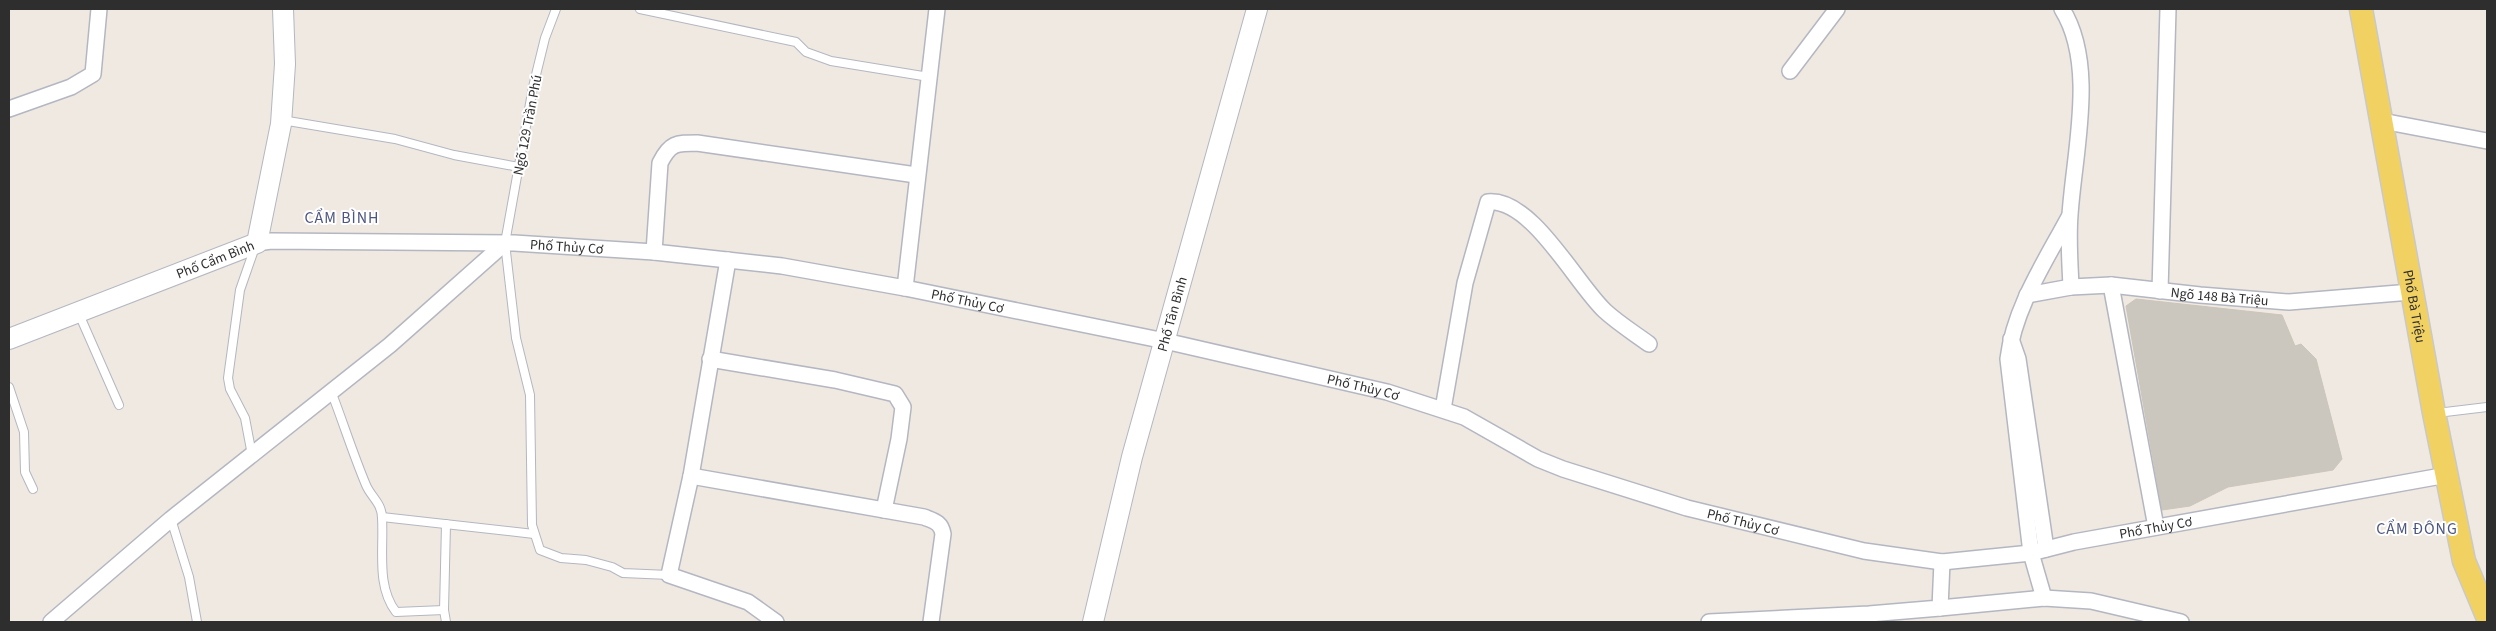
<svg xmlns="http://www.w3.org/2000/svg" width="2496" height="631" font-family="'Source Sans 3',sans-serif">
<style>
.building{fill:#cbc7bf;stroke:#cbc5ba}
.lines{fill:none;stroke-linecap:round;stroke-linejoin:round}
.lane-casing{stroke:#b4b7c1;stroke-width:10}
.street-casing{stroke:#b4b7c1;stroke-width:18}
.secondary-casing{stroke:#b4b7c1;stroke-width:22}
.primary-casing{stroke:#c9c9c9;stroke-width:25}
.lane{stroke:#fff;stroke-width:8}
.street{stroke:#fff;stroke-width:15}
.secondary{stroke:#fff;stroke-width:20}
.primary{stroke:#f2d163;stroke-width:22}
.labels{text-anchor:middle;stroke-width:4;stroke-linejoin:round;paint-order:stroke}
.street-label{font-size:14px;fill:#2e2e2e;stroke:#fff}
.quarter-label{font-size:16px;letter-spacing:1px;fill:#4d5680;stroke:#fff}
</style>
<rect width="100%" height="100%" fill="#efe9e1"/>
<!-- building -->
<polygon class="building" points="2136,299 2282,315 2295,346 2301,344 2316,359 2342,459 2333,470 2228,487 2190,506 2162,510 2126,306"/>
<g class="lines">
<!-- lane casing -->
<g class="lane-casing">
<g id="lane">
<polyline points="556,9 545,38 533,87 505,243 516,338 530,395 532,525 540,550 561,558 586,560 612,567 623,573 669,575"/>
<polyline points="640,9 796,42 806,52 831,61 929,77"/>
<polyline points="282,120 395,139 454,155 519,167"/>
<polyline points="79,314 119,405"/>
<polyline points="9,387 24,432 25,472 33,489"/>
<path d="M331 391C343 422 353 454 366 485 371 497 382 503 382 518 384 549 376 586 396 612L444 610"/>
<polyline points="2437,413 2487,407"/>
<polyline points="252,455 245,418 230,389 228,378 240,290 255,247"/>
<polyline points="382,517 534,534"/>
<polyline points="171,519 189,577 197,622"/>
<polyline points="446,622 444,610 446,524"/>
</g>
</g>
<!-- street casing -->
<g class="street-casing">
<g id="street">
<path d="M2062 9C2097 65 2074 152 2070 215 2068 239 2070 263 2071 287"/>
<polyline points="1790,71 1837,9"/>
<polyline points="9,109 71,87 93,74 99,9"/>
<polyline points="2382,121 2487,141"/>
<path id="s1" d="M257 243 271 241 514 243 654 252 782 266 905 288 1165 341 1387 392 1464 417 1538 459 1563 469 1687 508 1864 551 1942 562 2031 553 2074 542 2447 475"/>
<path d="M654 252 660 163C670 143 676 143 697 143L916 175"/>
<polyline points="728,260 691,476 669,575 748,602 776,622"/>
<polyline points="2111,285 2156,527"/>
<polyline points="905,288 937,9"/>
<polyline points="2160,291 2168,9"/>
<path id="s2" d="M2027 295 2071 287 2111 285 2200 295 2289 302 2411 292"/>
<polyline points="2011,339 2018,359 2046,549"/>
<polyline points="710,359 835,380 895,394 903,407 899,439 884,510"/>
<path d="M1443 409 1465 283 1488 202C1532 198 1576 284 1605 311 1618 323 1634 333 1649 344"/>
<path d="M691 476 924 517C934 521 941 522 943 534L931 622"/>
<path d="M2044 598 2031 553 2008 359C2014 308 2045 262 2069 217"/>
<polyline points="1940,608 2044,598 2091,601 2181,622"/>
<polyline points="51,622 171,519 390,345 505,243"/>
<polyline points="1709,622 1869,614 1940,608 1942,562"/>
</g>
</g>
<!-- secondary casing -->
<g class="secondary-casing">
<g id="secondary">
<path id="s3" d="M9 339 257 243 281 124 285 64 283 9"/>
<path id="s4" d="M1093 622 1132 457 1257 9"/>
</g>
</g>
<!-- primary casing -->
<g class="primary-casing">
<g id="primary">
<path id="s5" d="M2361 9 2434 413 2464 561 2487 616"/>
</g>
</g>
<!-- lane -->
<use href="#lane" class="lane"/>
<!-- street -->
<use href="#street" class="street"/>
<!-- secondary -->
<use href="#secondary" class="secondary"/>
<!-- primary -->
<use href="#primary" class="primary"/>
</g>
<g class="labels">
<!-- street labels -->
<g class="street-label">
<text transform="translate(527 125) rotate(-79)" y="5">Ngõ 129 Trần Phú</text>
<text dy="5" stroke="none"><textPath href="#s1" startOffset="310">Phố Thủy Cơ</textPath></text>
<text dy="5" stroke="none"><textPath href="#s3" startOffset="221">Phố Cẩm Bình</textPath></text>
<text dy="5" stroke="none"><textPath href="#s2" startOffset="194">Ngõ 148 Bà Triệu</textPath></text>
<text dy="5" stroke="none"><textPath href="#s1" startOffset="715">Phố Thủy Cơ</textPath></text>
<text dy="5" stroke="none"><textPath href="#s5" startOffset="302">Phố Bà Triệu</textPath></text>
<text dy="5" stroke="none"><textPath href="#s4" startOffset="318">Phố Tân Bình</textPath></text>
<text dy="5" stroke="none"><textPath href="#s1" startOffset="1120">Phố Thủy Cơ</textPath></text>
<text dy="5" stroke="none"><textPath href="#s1" startOffset="1525">Phố Thủy Cơ</textPath></text>
<text dy="5" stroke="none"><textPath href="#s1" startOffset="1945">Phố Thủy Cơ</textPath></text>
</g>
<!-- quarter labels -->
<g class="quarter-label">
<text x="342" y="223">CẨM BÌNH</text>
<text x="2417" y="534">CẨM ĐÔNG</text>
</g>
</g>
<!-- border -->
<rect width="2496" height="631" fill="none" stroke="#2e2e2e" stroke-width="20"/>
</svg>
